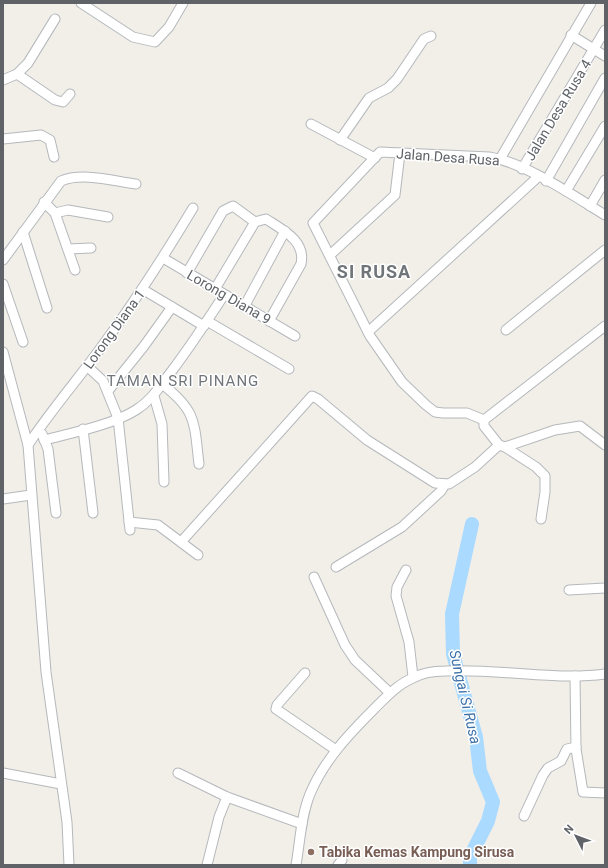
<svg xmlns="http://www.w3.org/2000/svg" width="608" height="868" font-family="Roboto,sans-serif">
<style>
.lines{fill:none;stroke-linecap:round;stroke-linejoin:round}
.river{stroke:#aadaff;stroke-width:14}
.minor-casing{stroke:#b5b8bc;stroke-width:11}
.minor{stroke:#fff;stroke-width:9}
.education-dot{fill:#8d6e63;stroke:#fff;stroke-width:1.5}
.labels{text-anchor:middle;stroke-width:3;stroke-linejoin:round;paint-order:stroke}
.street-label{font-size:14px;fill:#5f6368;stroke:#fff}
.education-label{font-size:14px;font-weight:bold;fill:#785e54;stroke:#fff;text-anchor:start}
.neighbourhood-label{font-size:15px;letter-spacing:1px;fill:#70757a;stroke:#fff}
.water-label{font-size:15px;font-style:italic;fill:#4174aa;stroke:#fff}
.district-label{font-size:18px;font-weight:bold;letter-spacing:1px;fill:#70757a;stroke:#fff}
</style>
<rect width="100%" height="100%" fill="#f1efe8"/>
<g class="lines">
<!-- river -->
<polyline class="river" points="470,865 470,857 488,821 493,802 480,771 476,737 453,654 452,614 472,524"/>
<!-- minor casing -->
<g class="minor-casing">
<g id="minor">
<polyline points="81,3 133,37 155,42 169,27 183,3"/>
<polyline points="571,35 605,56"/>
<polyline points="17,74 55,100 63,102 70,94"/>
<polyline points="3,80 17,74 28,63 55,19"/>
<polyline points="311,124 375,158"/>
<polyline points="3,139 41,135 50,140 54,157"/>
<polyline points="340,140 369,98 388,88 397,79 424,39 431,36"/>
<polyline points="500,159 591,3"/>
<polyline points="522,169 605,30"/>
<polyline points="546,181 605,78"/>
<polyline points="566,191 605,126"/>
<polyline points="44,202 55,213 75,270"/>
<polyline points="590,206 605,180"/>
<polyline points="55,213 68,210 108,217"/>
<polyline points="23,232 47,308"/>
<polyline points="68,249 91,248"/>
<polyline points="330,255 395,195 400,153"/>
<polyline points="163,258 295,336"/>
<path d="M3 260 61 181C82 172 113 181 136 184"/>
<polyline points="187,273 223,211 233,206 255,222"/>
<polyline points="3,284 23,342"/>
<polyline points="142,289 204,326"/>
<path d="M215 289 255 222 266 219C283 230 306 241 301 264L269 321"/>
<polyline points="244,307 285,231"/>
<polyline points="207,321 289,369"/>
<polyline points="605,326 484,420 484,426 499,445 505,447 555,430 580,426 605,445"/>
<polyline points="506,330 605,250"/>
<polyline points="368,332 538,177"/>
<polyline points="3,352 28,445 46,672 67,822 69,865"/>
<polyline points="87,366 103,381 118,418 130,530"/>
<path d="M162 384C197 411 194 422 199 464"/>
<polyline points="108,391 144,346 172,307"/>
<polyline points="154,396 162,424 164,482"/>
<path d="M484 420 467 413H443L435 412 426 405 402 382 370 336 313 223 380 152 489 157C524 162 574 196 605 215"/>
<polyline points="83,429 93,513"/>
<polyline points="42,434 48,449 56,513"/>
<path d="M44 440C72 433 112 425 136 410 152 400 160 386 171 372 190 347 207 321 224 295"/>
<path d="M28 445C49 413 74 384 97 353 132 306 163 258 193 208"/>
<polyline points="505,447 536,467 545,476 545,492 541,519"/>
<polyline points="3,499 31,495"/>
<polyline points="129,522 158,525 198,555"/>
<polyline points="181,542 312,396 318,399 367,440 435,483 449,484 475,467 499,445"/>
<polyline points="336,567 402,527 441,491 445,484"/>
<polyline points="406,570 397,587 396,596 409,642 413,677"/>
<polyline points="314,577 345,645 355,660 390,693"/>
<polyline points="569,590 605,588"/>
<polyline points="305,673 277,705 276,709 336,750"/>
<polyline points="575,676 576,749 583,792 605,793"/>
<polyline points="3,773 61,784"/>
<polyline points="178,773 227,797 302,824"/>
<polyline points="524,816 543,775 548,768 561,761 567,749 576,747"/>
<polyline points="207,865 219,817 227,797"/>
<path d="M296 865C300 842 301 816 310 794 324 760 350 733 375 708 386 697 398 684 413 678 422 673 435 671 445 671 498 668 552 681 605 674"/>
<polyline points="338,865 342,860"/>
</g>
</g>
<!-- minor -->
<use href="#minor" class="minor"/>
</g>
<!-- markers -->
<circle class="education-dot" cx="311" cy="852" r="4"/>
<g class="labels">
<!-- street labels -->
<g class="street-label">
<text transform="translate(558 110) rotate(-59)" y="5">Jalan Desa Rusa 4</text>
<text transform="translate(448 157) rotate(4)" y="5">Jalan Desa Rusa</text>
<text transform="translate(229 297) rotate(30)" y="5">Lorong Diana 9</text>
<text transform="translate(114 329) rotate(-54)" y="5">Lorong Diana 1</text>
</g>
<!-- education labels -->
<g class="education-label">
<text x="319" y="857">Tabika Kemas Kampung Sirusa</text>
</g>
<!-- neighbourhood labels -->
<g class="neighbourhood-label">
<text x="183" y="386">TAMAN SRI PINANG</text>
</g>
<!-- water labels -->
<g class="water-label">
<text transform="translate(465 697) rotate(77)" y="5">Sungai Si Rusa</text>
</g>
<!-- district labels -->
<g class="district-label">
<text x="374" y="278">SI RUSA</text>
</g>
</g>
<!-- border -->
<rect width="608" height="868" fill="none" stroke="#5f6368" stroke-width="8"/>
<!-- north arrow -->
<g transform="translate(576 836) rotate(312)" stroke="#ffffff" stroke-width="3" paint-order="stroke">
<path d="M0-3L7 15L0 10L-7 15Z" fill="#5f6368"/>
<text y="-6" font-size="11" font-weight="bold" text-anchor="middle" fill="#5f6368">N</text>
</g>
</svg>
